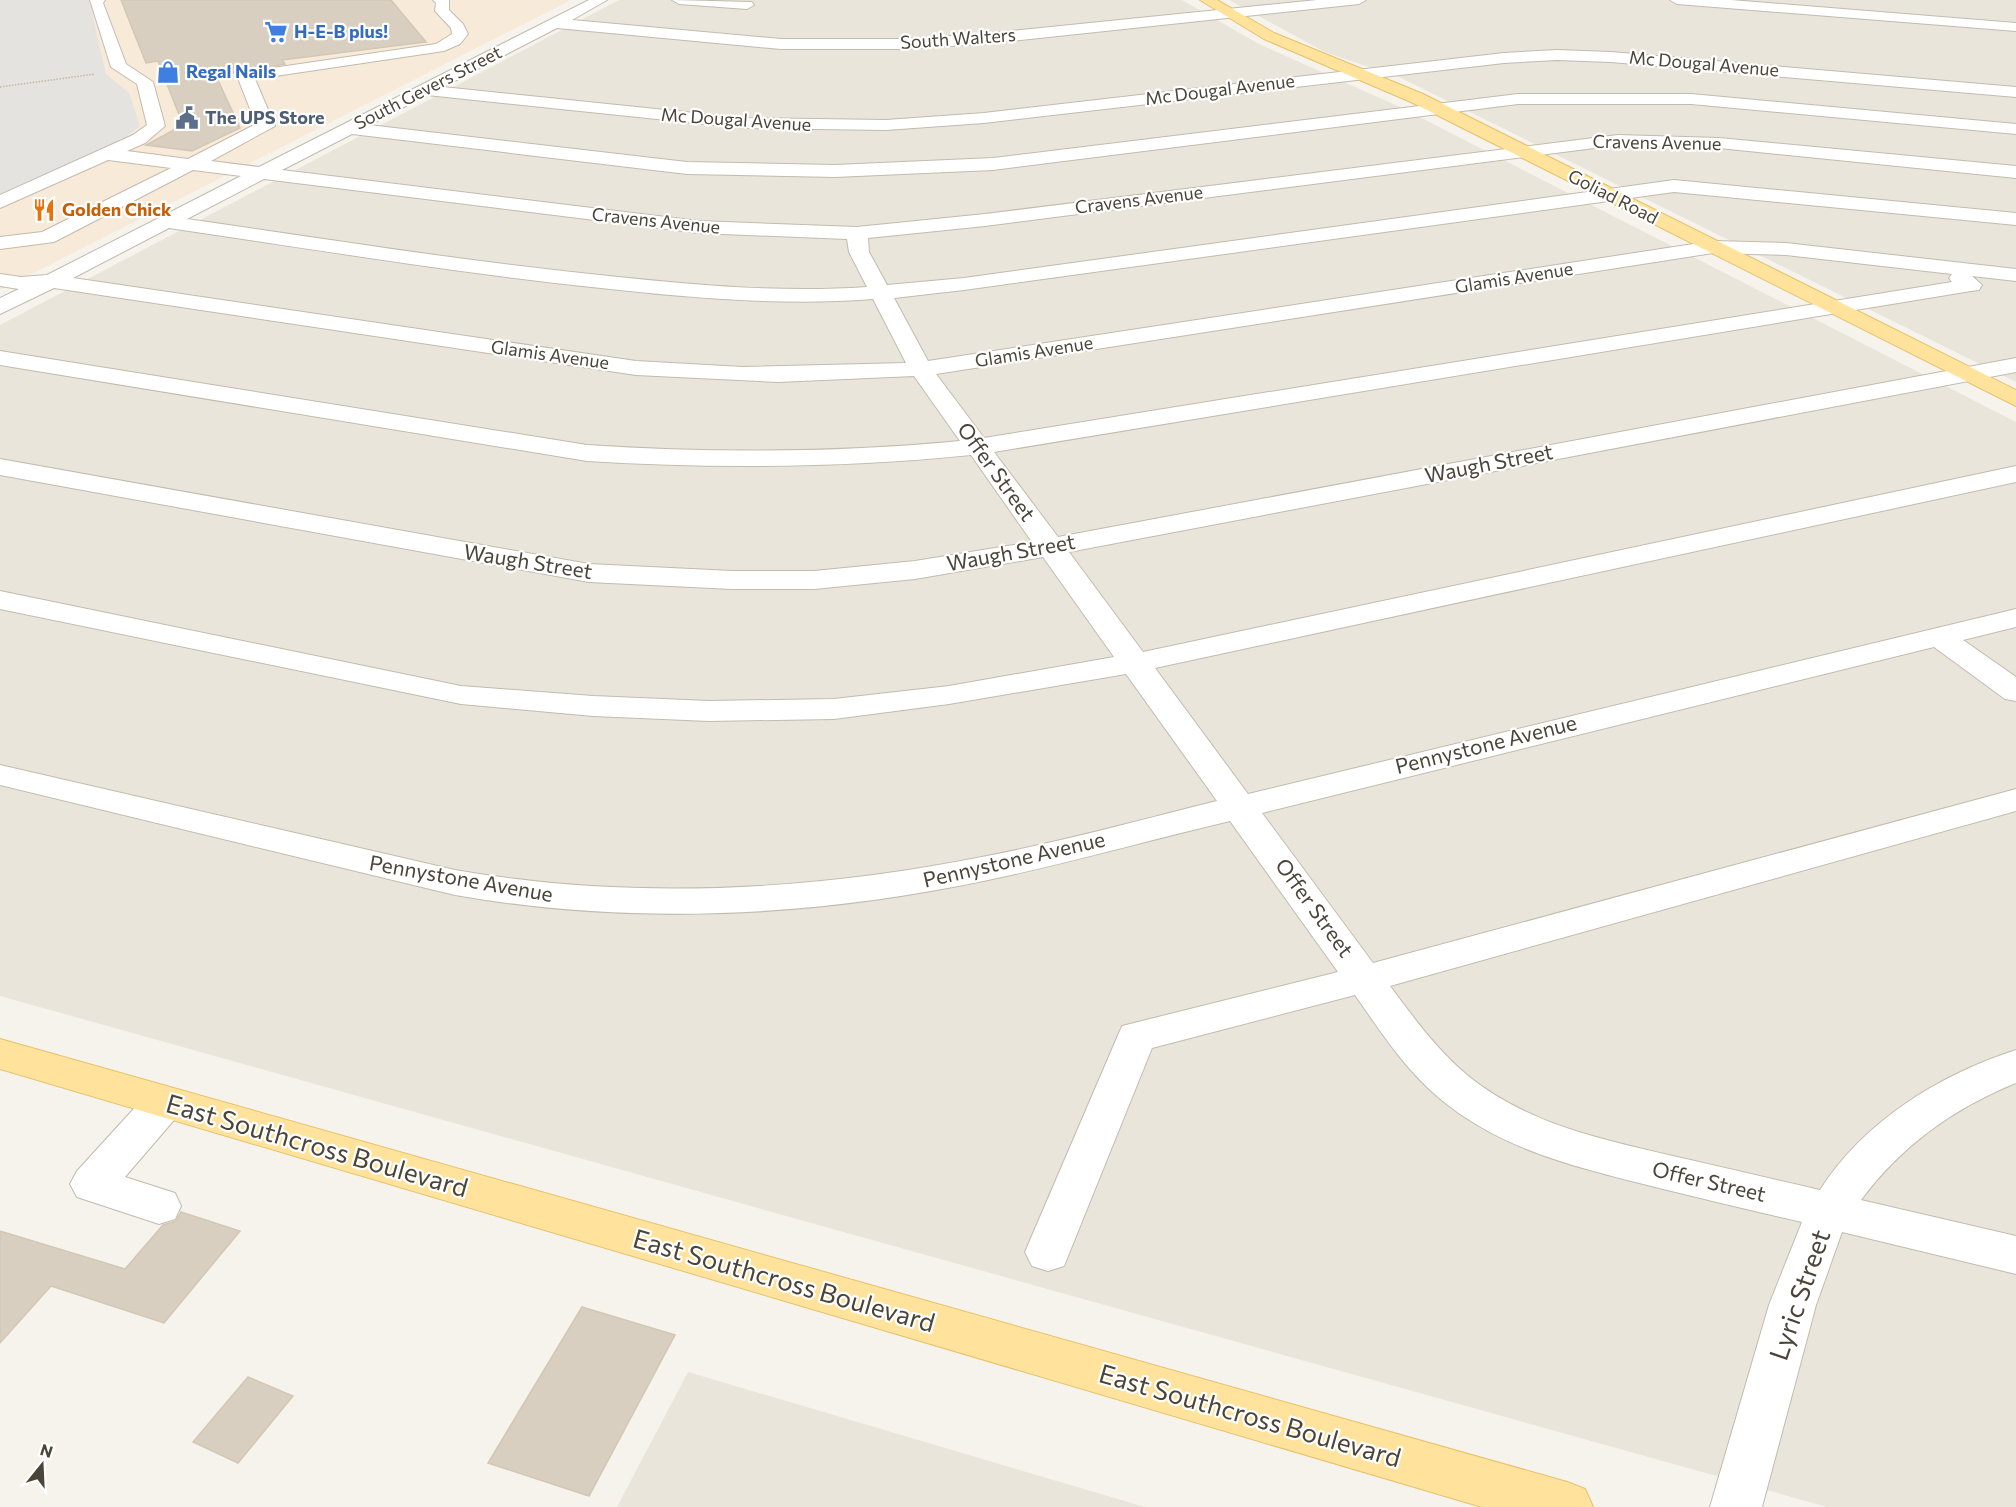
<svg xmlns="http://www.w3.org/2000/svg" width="2016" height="1507" font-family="Commissioner,sans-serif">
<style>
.residential{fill:#eae5da}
.commercial{fill:#f7ead8}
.parking{fill:#e5e3e0}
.building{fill:#d8cfc1;stroke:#d3c7b4;stroke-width:1.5}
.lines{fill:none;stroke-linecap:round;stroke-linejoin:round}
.minor-casing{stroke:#c2bbae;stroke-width:2}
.major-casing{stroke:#e6c16a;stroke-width:2}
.path{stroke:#c4b79f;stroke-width:1.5;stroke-dasharray:1.5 1.5;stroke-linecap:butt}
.minor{fill:#fff;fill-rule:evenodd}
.major{fill:#ffe39c;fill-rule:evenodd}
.labels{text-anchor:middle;stroke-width:4.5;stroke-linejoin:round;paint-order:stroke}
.far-shop-label{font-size:18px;font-weight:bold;fill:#366cbe;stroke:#fff;text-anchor:start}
.far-street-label{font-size:18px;fill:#4b4439;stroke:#fff}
.far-service-label{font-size:18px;font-weight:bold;fill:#4e5e75;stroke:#fff;text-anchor:start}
.far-food-label{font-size:18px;font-weight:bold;fill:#c56008;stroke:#fff;text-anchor:start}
.street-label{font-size:21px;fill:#4b4439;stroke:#fff}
.near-street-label{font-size:26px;fill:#4b4439;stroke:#fff}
</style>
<rect width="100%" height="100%" fill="#f6f3ec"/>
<!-- residential -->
<g class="residential">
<polygon points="619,0 1182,0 1259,44 1400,107 2016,422 2016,1507 1827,1507 0,996 0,325"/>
<polygon points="1229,0 2016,0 2016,382 1401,78 1325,52"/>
<polygon points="688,1372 1145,1507 617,1507"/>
</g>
<!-- commercial -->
<polygon class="commercial" points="0,0 571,0 0,290"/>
<!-- parking -->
<polygon class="parking" points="0,0 89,0 106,74 129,93 140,126 125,138 0,195"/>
<!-- building -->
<g class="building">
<polygon points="121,0 391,0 426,42 282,60 285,64 216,76 240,128 192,151 146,145 183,125 158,61 146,63"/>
<polygon points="181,1212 240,1231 164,1323 51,1286 0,1343 0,1231 125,1269 163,1225 176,1221"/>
<polygon points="582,1307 675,1335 589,1496 488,1463"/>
<polygon points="248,1377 293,1396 238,1463 193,1442"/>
</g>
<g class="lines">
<!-- minor casing -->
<g class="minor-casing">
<g id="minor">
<path d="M90 0H105L103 3 126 64 153 82 165 126 145 143 127 151 188 159 256 124 237 76 239 73 436 44 452 34 451 28 435 11 436 3 433 0H449V10L463 24 468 34 460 44 444 51 255 79 275 126 211 161 259 167 589 0H607L572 20 781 39H903L982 34 1317 0H1366L1359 4 982 44 903 49H781L557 28 443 87 743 118 886 120 984 113 1504 53 1557 50 1611 52 2016 87V97L1611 62 1557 60 1504 63 984 123 886 130 743 128 427 95 369 125 687 162 835 165 993 158 1518 94H1691L2016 124V134L1691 104H1518L993 170 835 177 687 174 352 134 282 170 699 221 857 227 985 214 1618 135 1719 138 2016 166V178L1719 148 1618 145 985 226 868 238 869 252 887 285 964 278 1674 180 2016 213V225L1674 192 964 290 894 298 928 361 1713 241 1786 243 2016 269V281L1972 276 1982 285 1979 290 1971 291 994 452 1058 537 2016 358V372L1069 552 1143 652 2016 466V482L1155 668 1248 794 2016 609V627L1963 640 2016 677V701L2005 699 1934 647 1262 813 1373 963 2016 789V811L1390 986C1414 1018 1436 1049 1467 1075 1527 1124 1600 1139 1673 1156 1722 1167 1771 1179 1820 1190 1864 1121 1939 1075 2016 1050V1083C1954 1108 1901 1146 1861 1200L2016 1236V1274L1842 1232 1816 1305 1762 1507H1710L1769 1305 1802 1222C1753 1211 1704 1199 1655 1187 1579 1168 1500 1150 1438 1097 1404 1068 1381 1032 1355 995L1152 1048 1064 1266 1048 1271 1032 1266 1025 1252 1122 1026 1338 972 1230 821C1150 840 1069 863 988 880 813 917 631 926 455 895L0 785V765L455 870C631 901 812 891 987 856 1064 841 1140 820 1217 801L1126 674 949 704 834 719 709 721 593 716 461 704 0 609V591L461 686 593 696 709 701 834 699 949 686 1114 657 1043 557 915 579 814 589H732L589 582 0 475V459L589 564 732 571H814L915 561 1032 542 971 455C843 468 715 469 587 461L0 365V351L587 445C712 453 836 453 960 441L914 376 778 382 636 375 54 288 0 314V298L19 289 0 286V274L21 277 47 275 241 176 193 170 54 242 0 249V237L42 232 171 168 108 160 0 208V195L133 135 147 125 137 84 111 67ZM264 179 699 233 847 239 849 252 867 287C781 293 694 285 609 276 468 262 327 239 187 219ZM169 228C313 249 456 273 601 288 691 298 783 306 873 299L906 363 743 367 636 361 73 278ZM1713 253 1786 255 1952 274 1949 278 1952 282 984 438 936 374Z"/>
<polygon points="672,0 752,2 754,5 747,9 679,4"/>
<polygon points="1670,0 1731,0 2016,23 2016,31 1677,4"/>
<polygon points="165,1086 180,1091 186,1102 180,1113 125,1177 175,1193 181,1206 175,1219 159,1224 77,1197 70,1184 77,1171 150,1091"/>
</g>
</g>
<!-- major casing -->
<g class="major-casing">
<g id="major">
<polygon points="1200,0 1217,0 1274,33 1423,94 2016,390 2016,406 1411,102 1264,39"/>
<polygon points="0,1039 1567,1482 1585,1489 1593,1507 1482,1507 0,1069"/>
</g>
</g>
<!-- path -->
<polyline class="path" points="0,87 95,74"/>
<!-- minor -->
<use href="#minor" class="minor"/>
<!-- major -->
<use href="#major" class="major"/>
</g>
<!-- icons -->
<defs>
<g id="supermarket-bare" transform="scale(1.8)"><path d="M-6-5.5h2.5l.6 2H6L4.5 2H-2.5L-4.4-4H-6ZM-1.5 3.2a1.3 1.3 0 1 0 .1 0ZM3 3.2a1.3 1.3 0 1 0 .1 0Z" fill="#3f7fe0" stroke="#fff" stroke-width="2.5" paint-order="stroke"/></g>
<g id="shop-bare" transform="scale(1.8)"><path d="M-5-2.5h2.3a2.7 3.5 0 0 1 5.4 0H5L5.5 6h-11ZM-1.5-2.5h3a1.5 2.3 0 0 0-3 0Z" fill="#3f7fe0" stroke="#fff" stroke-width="2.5" paint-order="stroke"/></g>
<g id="civic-bare" transform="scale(1.8)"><path d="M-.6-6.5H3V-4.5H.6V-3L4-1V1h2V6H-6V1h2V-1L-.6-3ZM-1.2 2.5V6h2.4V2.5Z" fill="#5c6f8a" stroke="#fff" stroke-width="2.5" paint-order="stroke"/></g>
<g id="restaurant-bare" transform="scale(1.8)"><path d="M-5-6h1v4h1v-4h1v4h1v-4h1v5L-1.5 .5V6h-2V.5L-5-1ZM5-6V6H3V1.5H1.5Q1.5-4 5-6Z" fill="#e8710a" stroke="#fff" stroke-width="2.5" paint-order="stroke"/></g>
</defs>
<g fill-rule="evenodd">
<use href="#supermarket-bare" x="276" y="32"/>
<use href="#shop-bare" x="168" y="72"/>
<use href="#civic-bare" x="187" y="118"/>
<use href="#restaurant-bare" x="44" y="210"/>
</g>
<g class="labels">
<!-- far-shop labels -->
<g class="far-shop-label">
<text x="294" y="38">H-E-B plus!</text>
<text x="186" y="78">Regal Nails</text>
</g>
<!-- far-street labels -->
<g class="far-street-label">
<text transform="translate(958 39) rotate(-4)" y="6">South Walters</text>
<text transform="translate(1704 64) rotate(5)" y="6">Mc Dougal Avenue</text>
<text transform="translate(428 88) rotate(-27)" y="6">South Gevers Street</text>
<text transform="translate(1220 90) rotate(-7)" y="6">Mc Dougal Avenue</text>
<text transform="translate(736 120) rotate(4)" y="6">Mc Dougal Avenue</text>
<text transform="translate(1657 143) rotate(1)" y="6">Cravens Avenue</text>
<text transform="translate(1613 197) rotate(27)" y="6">Goliad Road</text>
<text transform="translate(1139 200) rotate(-7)" y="6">Cravens Avenue</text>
<text transform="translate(656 221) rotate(6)" y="6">Cravens Avenue</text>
<text transform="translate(1514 278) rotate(-9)" y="6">Glamis Avenue</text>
<text transform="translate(1034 352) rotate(-9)" y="6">Glamis Avenue</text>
<text transform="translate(550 355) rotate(8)" y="6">Glamis Avenue</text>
</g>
<!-- far-service labels -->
<g class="far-service-label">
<text x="205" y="124">The UPS Store</text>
</g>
<!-- far-food labels -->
<g class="far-food-label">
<text x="62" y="216">Golden Chick</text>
</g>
<!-- street labels -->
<g class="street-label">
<text transform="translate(1489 464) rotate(-11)" y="7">Waugh Street</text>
<text transform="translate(996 472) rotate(54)" y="7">Offer Street</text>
<text transform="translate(1011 553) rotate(-10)" y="7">Waugh Street</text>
<text transform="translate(528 562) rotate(9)" y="7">Waugh Street</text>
<text transform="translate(1486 745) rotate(-14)" y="7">Pennystone Avenue</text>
<text transform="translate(1014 860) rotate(-13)" y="7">Pennystone Avenue</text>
<text transform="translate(461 879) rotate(10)" y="7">Pennystone Avenue</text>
<text transform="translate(1314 908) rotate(54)" y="7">Offer Street</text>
<text transform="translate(1709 1182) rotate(13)" y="7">Offer Street</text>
</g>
<!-- near-street labels -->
<g class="near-street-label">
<text transform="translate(317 1146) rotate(16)" y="9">East Southcross Boulevard</text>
<text transform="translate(784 1281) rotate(16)" y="9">East Southcross Boulevard</text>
<text transform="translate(1800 1295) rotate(-71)" y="9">Lyric Street</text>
<text transform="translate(1250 1416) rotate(16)" y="9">East Southcross Boulevard</text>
</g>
</g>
<!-- north arrow -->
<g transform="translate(42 1465) rotate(18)" stroke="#ffffff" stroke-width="4.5" paint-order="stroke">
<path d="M0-4.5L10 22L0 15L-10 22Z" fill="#4b4439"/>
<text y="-9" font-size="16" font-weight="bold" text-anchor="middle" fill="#4b4439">N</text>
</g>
</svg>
